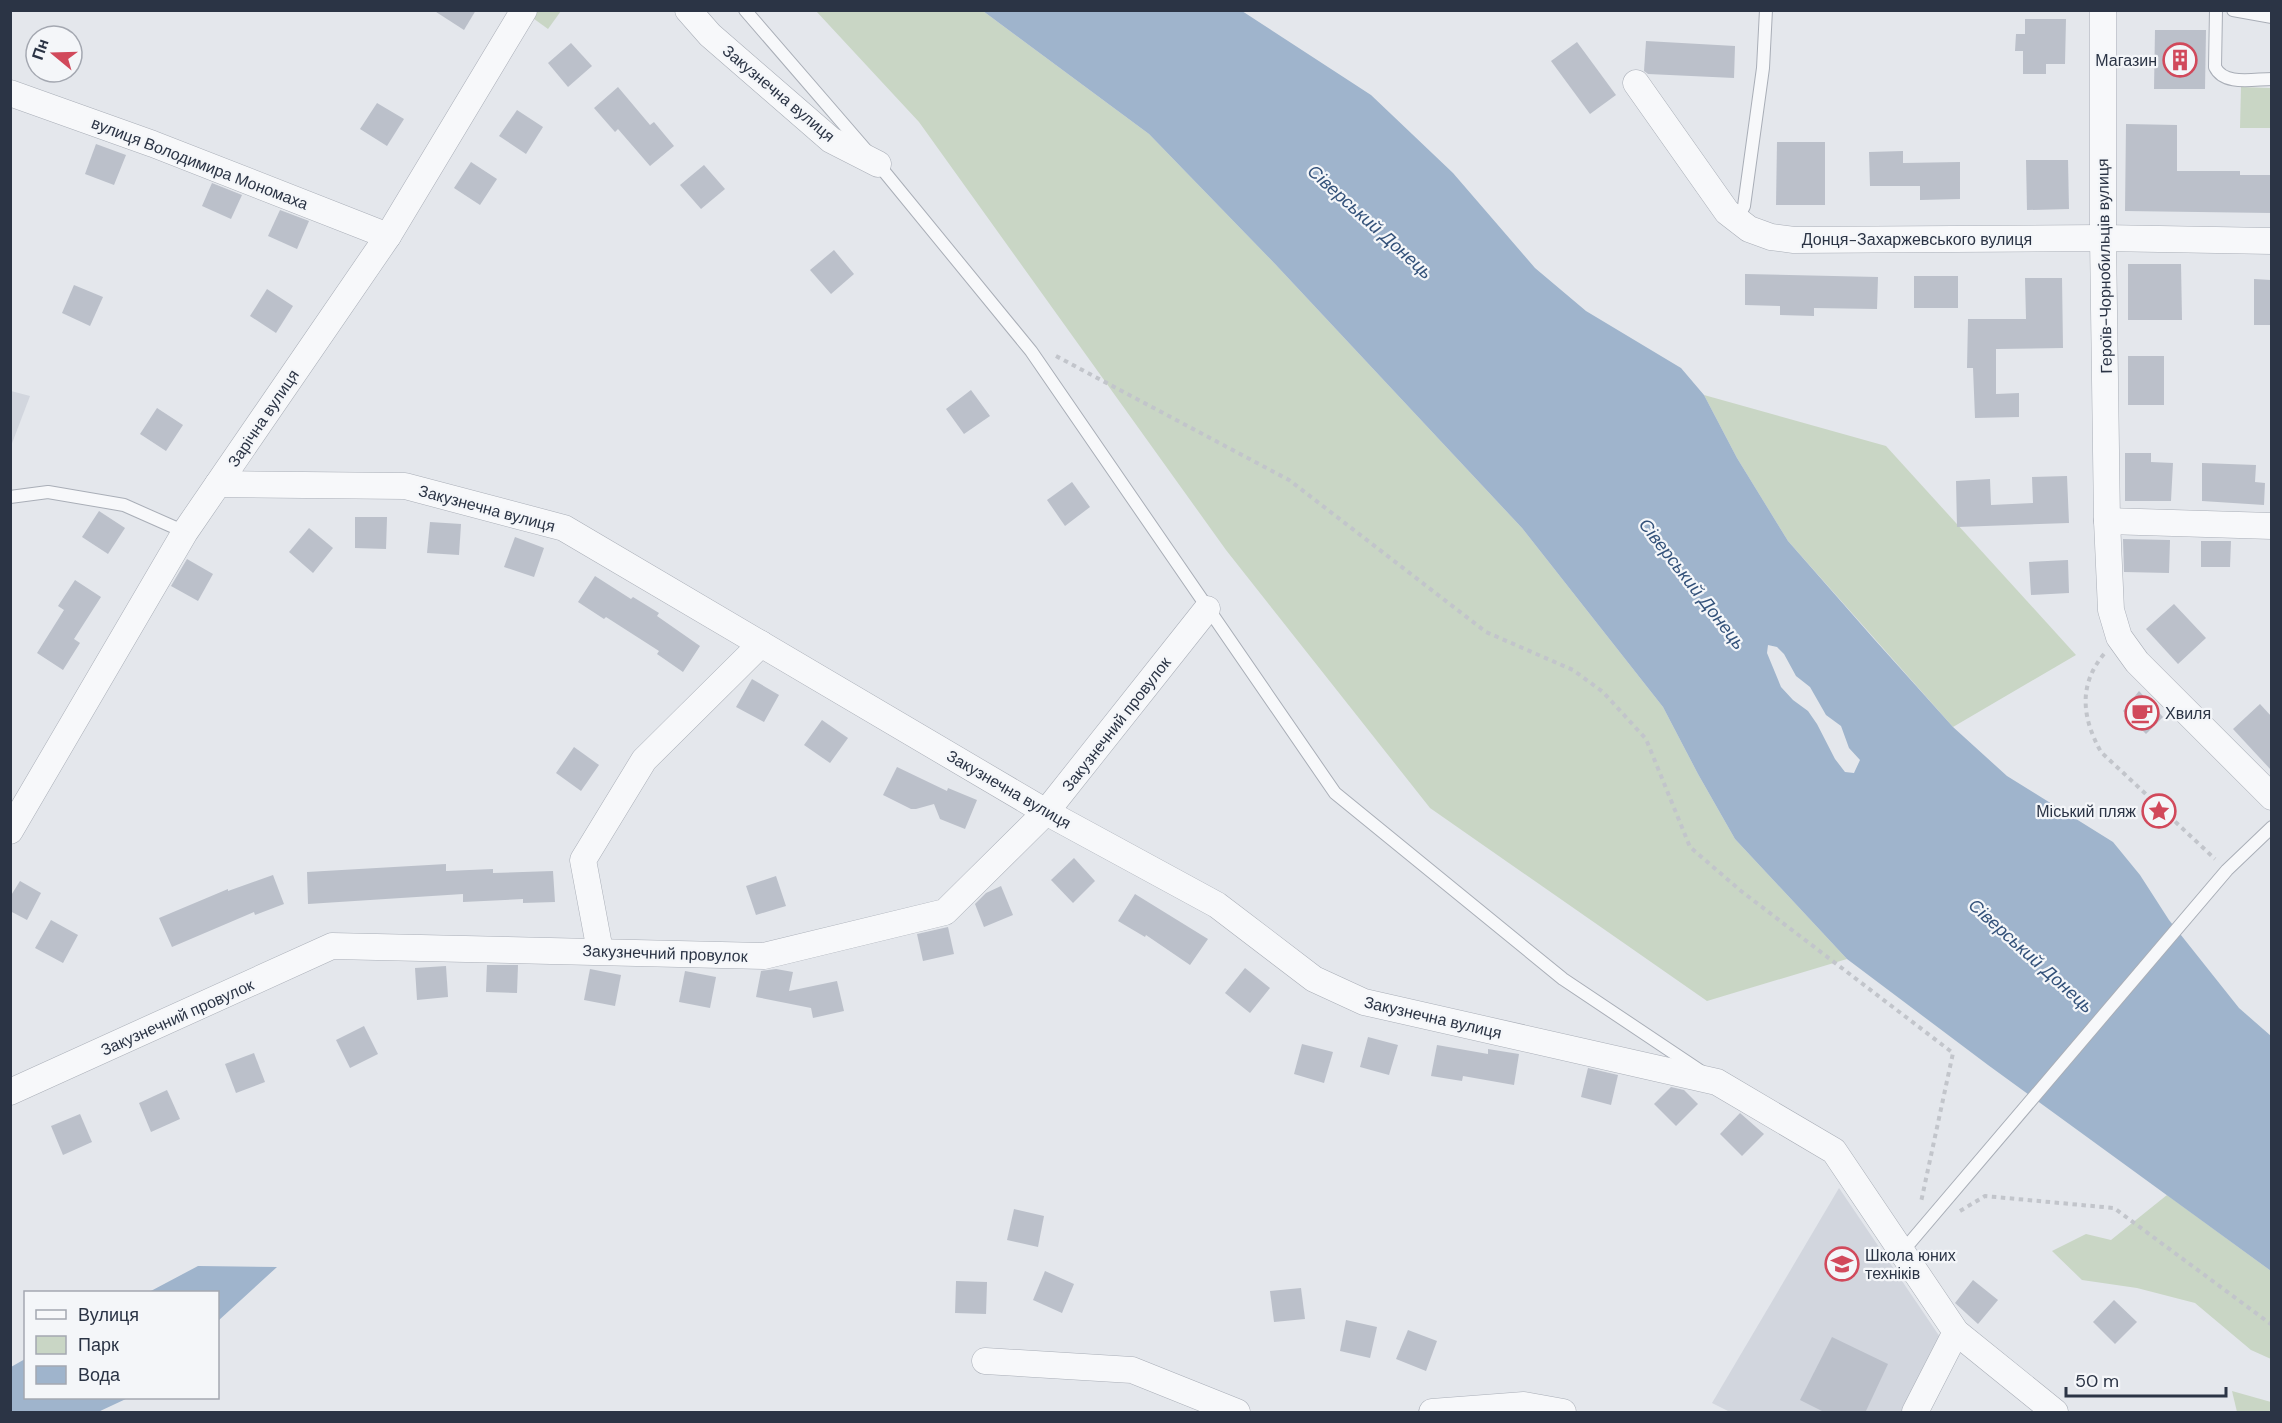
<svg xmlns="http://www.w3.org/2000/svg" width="2282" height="1423" font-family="'DM Sans',sans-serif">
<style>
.built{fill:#d2d6de}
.green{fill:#c9d6c5}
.water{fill:#9fb4cc;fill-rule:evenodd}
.building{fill:#bbc0ca}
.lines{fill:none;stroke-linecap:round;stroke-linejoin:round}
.service-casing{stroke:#a9aeb7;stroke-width:14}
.minor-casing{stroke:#a9aeb7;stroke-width:27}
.path{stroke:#c2c5cb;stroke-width:4;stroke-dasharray:4.5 4.5;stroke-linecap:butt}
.service{stroke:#f7f8fa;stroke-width:12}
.minor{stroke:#f7f8fa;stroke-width:26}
.labels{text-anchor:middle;stroke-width:4.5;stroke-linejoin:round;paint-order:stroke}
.poi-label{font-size:16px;fill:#2b3445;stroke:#f4f6f9;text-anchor:end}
.street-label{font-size:16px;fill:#2b3445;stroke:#f4f6f9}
.water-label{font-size:18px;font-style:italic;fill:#34527a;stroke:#f4f6f9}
</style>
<rect width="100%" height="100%" fill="#e4e7ec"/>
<!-- built -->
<g class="built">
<polygon points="11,391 30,396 11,446 10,391"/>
<polygon points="1839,1188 1942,1340 1903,1412 1730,1412 1712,1403"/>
</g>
<!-- green -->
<g class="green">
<polygon points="534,11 561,11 548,29 530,16"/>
<polygon points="816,11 983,11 1149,134 1276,265 1522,528 1663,707 1698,774 1735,839 1847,959 1707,1001 1430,808 1226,550 919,122"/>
<polygon points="2241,87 2271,88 2271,128 2240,128"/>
<polygon points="1704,395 1886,446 2076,655 1953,727 1788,541 1737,458"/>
<polygon points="2167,1195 2271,1271 2271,1359 2251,1350 2195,1303 2137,1288 2082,1280 2052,1251 2086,1234 2111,1240"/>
<polygon points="2232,1391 2271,1402 2271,1412 2237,1412"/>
</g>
<!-- water -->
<g class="water">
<path d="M983 11H1242L1371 95 1453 173 1535 268 1586 311 1681 368 1704 395 1737 458 1788 541 1874 639 1953 727 2007 776 2113 842 2140 875 2169 920 2239 1008 2271 1036V1271L1988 1065 1847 959 1735 839 1698 774 1663 707 1522 528 1276 265 1149 134ZM1768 645 1777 647 1784 654 1796 676 1810 687 1826 715 1841 726 1849 748 1860 760 1854 773 1845 772 1835 759 1817 724 1808 711 1793 700 1781 687 1767 653Z"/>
<polygon points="198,1266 277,1267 218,1321 218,1292 149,1292"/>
<polygon points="25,1359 26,1398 128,1398 98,1412 11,1412 11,1367"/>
</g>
<!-- building -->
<g class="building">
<polygon points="433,10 476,10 464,30"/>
<polygon points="2025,19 2066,19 2065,64 2046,64 2046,74 2023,74 2023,51 2015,51 2016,34 2025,34"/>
<polygon points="2155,30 2206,30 2205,89 2154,89"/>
<polygon points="1646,41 1735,46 1734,78 1648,74 1644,71"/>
<polygon points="1577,42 1616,95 1590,114 1551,61"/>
<polygon points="571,43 592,66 568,87 548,63"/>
<polygon points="618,87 650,125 654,122 674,146 650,166 618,129 615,132 594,108"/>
<polygon points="377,103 404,119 387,146 360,129"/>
<polygon points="517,110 543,127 526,154 499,136"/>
<polygon points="2126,124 2177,125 2177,171 2240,171 2240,175 2271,175 2271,213 2125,211"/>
<polygon points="1777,142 1825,142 1825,205 1776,205"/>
<polygon points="96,144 126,155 114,185 85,174"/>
<polygon points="1903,151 1903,163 1960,162 1960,199 1920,200 1920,186 1870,186 1869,152"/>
<polygon points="2026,160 2068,160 2069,209 2027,210"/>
<polygon points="471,162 497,179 480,205 454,188"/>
<polygon points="704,165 725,189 701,209 680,185"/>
<polygon points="212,183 242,195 231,219 202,206"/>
<polygon points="280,210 309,221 297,249 268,236"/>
<polygon points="834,250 854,274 831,294 810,270"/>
<polygon points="2128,264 2181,264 2182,320 2128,320"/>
<polygon points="1745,274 1878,277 1877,309 1814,308 1814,316 1780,315 1780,306 1745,305"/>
<rect x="1914" y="276" width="44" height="32"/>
<polygon points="2025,278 2062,278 2063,348 1996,349 1996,394 2019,393 2019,417 1975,418 1973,368 1967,368 1968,319 2026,319"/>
<polygon points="2254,279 2271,280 2271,325 2254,325"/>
<polygon points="74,285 103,297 90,326 62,313"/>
<polygon points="267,289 293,306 276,333 250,316"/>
<rect x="2128" y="356" width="36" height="49"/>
<polygon points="971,390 990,416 964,434 946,409"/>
<polygon points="157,408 183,425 166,451 140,434"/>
<polygon points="2125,453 2151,453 2151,462 2173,463 2171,501 2125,501"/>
<polygon points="2202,463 2256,465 2255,482 2265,483 2264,505 2202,501"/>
<polygon points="2067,476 2069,523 1957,527 1956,481 1990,479 1991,505 2033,503 2032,477"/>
<polygon points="1072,482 1090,507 1065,526 1047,500"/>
<polygon points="99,511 125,528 108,554 82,537"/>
<polygon points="355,517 387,517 386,549 355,548"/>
<polygon points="430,522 461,524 459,555 427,553"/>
<polygon points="309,528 333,548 313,573 289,552"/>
<polygon points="515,537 544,548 534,577 504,567"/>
<polygon points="2123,539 2170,540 2169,573 2124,572"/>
<polygon points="2201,541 2231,541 2230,567 2201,567"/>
<polygon points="187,559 213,574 198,601 171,586"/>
<polygon points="2068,560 2069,593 2031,595 2029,562"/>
<polygon points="595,576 631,599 633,597 659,613 657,616 700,646 683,672 657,654 659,651 606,617 604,619 578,602"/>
<polygon points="75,580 101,597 74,639 80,643 63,670 37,653 64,610 58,606"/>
<polygon points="2174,604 2206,638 2178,664 2146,629"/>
<polygon points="752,679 779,695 764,722 736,707"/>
<polygon points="2139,691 2163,717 2146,734 2123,711"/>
<polygon points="2260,704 2271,716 2271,770 2233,729"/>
<polygon points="822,720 848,738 830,763 804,745"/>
<polygon points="574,747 599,765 581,791 556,773"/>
<polygon points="897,767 947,791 948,788 977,800 965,829 940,819 934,804 916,809 911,809 883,795"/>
<polygon points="1074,858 1095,881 1073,903 1051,880"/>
<polygon points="446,864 446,871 493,869 493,873 553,871 555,902 523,903 523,899 463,902 463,894 308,904 307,872"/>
<polygon points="273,875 284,904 255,915 254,912 172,947 159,918 228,889 228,891"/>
<polygon points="776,876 786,906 756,915 746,886"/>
<polygon points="20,881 41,893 27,920 10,911 10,897"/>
<polygon points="1001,886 1013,915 984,927 975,904 986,893"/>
<polygon points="1135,894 1208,939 1190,965 1146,935 1145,937 1118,921"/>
<polygon points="51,920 78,935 63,963 35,948"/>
<polygon points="948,927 954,954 923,961 917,934"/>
<polygon points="487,965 518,965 517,993 486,992"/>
<polygon points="446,966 448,997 417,1000 415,968"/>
<polygon points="1245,968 1270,988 1250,1013 1225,993"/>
<polygon points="590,969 621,975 615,1006 584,1000"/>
<polygon points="776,969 793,972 789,991 837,981 844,1011 813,1018 811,1008 756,997 761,971"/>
<polygon points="685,971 716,977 710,1008 679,1002"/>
<polygon points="364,1026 378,1054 350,1068 336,1040"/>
<polygon points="1368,1037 1398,1045 1389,1075 1360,1067"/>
<polygon points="1302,1044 1333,1052 1324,1083 1294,1074"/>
<polygon points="1437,1045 1488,1054 1488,1049 1519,1054 1514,1085 1463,1076 1462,1081 1431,1076"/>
<polygon points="254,1053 265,1082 236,1093 225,1064"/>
<polygon points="1588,1068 1618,1075 1611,1105 1581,1097"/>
<polygon points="1671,1087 1684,1090 1698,1104 1676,1126 1654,1104"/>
<polygon points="167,1090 180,1119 151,1132 139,1103"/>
<polygon points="1740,1113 1764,1134 1742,1156 1720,1134"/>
<polygon points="80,1114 92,1142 63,1155 51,1126"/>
<polygon points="1014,1209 1044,1216 1038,1247 1007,1240"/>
<polygon points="1045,1271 1074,1284 1062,1313 1033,1300"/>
<polygon points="1973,1280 1998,1300 1978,1324 1955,1303"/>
<polygon points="956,1281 987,1282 986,1314 955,1313"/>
<polygon points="1301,1288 1305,1319 1274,1322 1270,1291"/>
<polygon points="2114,1300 2137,1322 2115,1344 2093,1322"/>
<polygon points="1346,1320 1377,1327 1370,1358 1340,1351"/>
<polygon points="1408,1330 1437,1341 1426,1371 1396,1359"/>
<polygon points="1832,1337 1888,1364 1865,1413 1826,1413 1800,1400"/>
</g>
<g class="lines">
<!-- service casing -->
<g class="service-casing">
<g id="service">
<polyline points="745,10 878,164 1031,351 1335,793 1563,979 1702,1072"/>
<path d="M2216 10 2215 67C2224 86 2253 79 2272 79"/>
<polyline points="2233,10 2272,17"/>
<polyline points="1737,220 1744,206 1763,68 1766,10"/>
<polyline points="10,497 48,492 124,505 185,532"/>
<polyline points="1902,1252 2227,870 2272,827"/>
</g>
</g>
<!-- minor casing -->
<g class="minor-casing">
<g id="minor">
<polyline points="688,10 710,35 831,140 878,164"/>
<polyline points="2103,10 2103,238 2107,521 2111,610 2119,637 2137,662 2272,797"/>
<polyline points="1636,83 1727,212 1749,229 1771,237 1794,240 2103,238 2272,241"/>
<polyline points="10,93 153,144 388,236"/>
<polyline points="218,484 405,486 564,528 1046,812 1217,905 1314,979 1364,1002 1717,1082 1834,1151 1956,1332 2055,1412"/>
<polyline points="2107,521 2272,526"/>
<polyline points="10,831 185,532 388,236 524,10"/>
<polyline points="600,951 583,860 644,760 761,644"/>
<polyline points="10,1092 332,946 764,956 945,912 1046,812 1207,609"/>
<polyline points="985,1361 1132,1370 1237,1412"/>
<polyline points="1432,1412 1524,1405 1563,1412"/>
<polyline points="1915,1412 1956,1332"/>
</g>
</g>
<!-- path -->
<g class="path">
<polyline points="1056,356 1289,480 1486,632 1573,670 1603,692 1646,739 1690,847 1741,891 1953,1053 1921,1202"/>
<path d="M2104 654C2078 685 2082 718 2101 752L2215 859"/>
<polyline points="1960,1211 1985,1196 2114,1208 2272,1325"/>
</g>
<!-- service -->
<use href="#service" class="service"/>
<!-- minor -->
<use href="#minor" class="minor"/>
</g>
<!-- icons -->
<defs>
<g id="building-ring" transform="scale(1.725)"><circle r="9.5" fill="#f4f6f9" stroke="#d1495b" stroke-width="1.5"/><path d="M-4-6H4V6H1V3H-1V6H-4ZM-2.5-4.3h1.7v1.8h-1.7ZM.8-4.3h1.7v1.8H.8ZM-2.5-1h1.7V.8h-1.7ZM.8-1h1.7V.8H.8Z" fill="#d1495b"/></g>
<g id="cafe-ring" transform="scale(1.725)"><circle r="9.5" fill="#f4f6f9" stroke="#d1495b" stroke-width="1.5"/><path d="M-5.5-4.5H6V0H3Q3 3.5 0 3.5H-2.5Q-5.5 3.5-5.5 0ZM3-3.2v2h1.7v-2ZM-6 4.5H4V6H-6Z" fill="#d1495b"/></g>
<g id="sight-ring" transform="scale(1.725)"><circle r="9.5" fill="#f4f6f9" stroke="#d1495b" stroke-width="1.5"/><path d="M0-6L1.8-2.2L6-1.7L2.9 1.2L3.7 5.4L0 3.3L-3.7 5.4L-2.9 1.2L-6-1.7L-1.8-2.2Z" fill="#d1495b"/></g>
<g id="school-ring" transform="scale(1.725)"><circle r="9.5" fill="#f4f6f9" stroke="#d1495b" stroke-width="1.5"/><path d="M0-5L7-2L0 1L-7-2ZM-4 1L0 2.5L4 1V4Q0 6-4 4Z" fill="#d1495b"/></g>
</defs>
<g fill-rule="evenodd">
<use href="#building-ring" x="2180" y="60"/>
<use href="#cafe-ring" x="2142" y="713"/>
<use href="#sight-ring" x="2159" y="811"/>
<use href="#school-ring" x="1842" y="1264"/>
</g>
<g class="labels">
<!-- poi labels -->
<g class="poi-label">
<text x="2157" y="66">Магазин</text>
<text x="2165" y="719" text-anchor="start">Хвиля</text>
<text x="2136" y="817">Міський пляж</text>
<text x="1865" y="1261" text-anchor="start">Школа юних<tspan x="1865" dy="18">техніків</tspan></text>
</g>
<!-- street labels -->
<g class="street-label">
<text transform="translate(779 93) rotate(40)" y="6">Закузнечна вулиця</text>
<text transform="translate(200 163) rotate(21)" y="6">вулиця Володимира Мономаха</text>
<text x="1917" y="245">Донця-Захаржевського вулиця</text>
<text transform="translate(2104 266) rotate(-91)" y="6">Героїв-Чорнобильців вулиця</text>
<text transform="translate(263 418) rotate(-56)" y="6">Зарічна вулиця</text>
<text transform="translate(487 508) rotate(15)" y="6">Закузнечна вулиця</text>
<text transform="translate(1116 724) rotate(-52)" y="6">Закузнечний провулок</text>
<text transform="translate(1009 789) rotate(30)" y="6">Закузнечна вулиця</text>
<text transform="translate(665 953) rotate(2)" y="6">Закузнечний провулок</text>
<text transform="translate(177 1017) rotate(-24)" y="6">Закузнечний провулок</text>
<text transform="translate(1433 1017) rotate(13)" y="6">Закузнечна вулиця</text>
</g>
<!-- water labels -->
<g class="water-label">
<text transform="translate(1370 222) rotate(42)" y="6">Сіверський Донець</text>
<text transform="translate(1692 584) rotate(52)" y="6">Сіверський Донець</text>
<text transform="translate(2031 956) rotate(42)" y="6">Сіверський Донець</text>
</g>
</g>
<!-- border -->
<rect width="2282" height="1423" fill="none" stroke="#2b3445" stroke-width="24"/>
<!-- legend -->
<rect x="24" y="1291" width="195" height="108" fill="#f4f6f9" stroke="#a4a8b1" stroke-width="1.5"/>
<rect x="36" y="1310" width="30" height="9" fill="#f7f8fa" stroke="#a4a8b1" stroke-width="1.5"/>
<text x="78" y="1321" font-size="18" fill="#2b3445">Вулиця</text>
<rect x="36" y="1336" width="30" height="18" fill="#c9d6c5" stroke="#a4a8b1" stroke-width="1.5"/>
<text x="78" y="1351" font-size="18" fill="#2b3445">Парк</text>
<rect x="36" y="1366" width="30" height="18" fill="#9fb4cc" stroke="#a4a8b1" stroke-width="1.5"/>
<text x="78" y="1381" font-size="18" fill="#2b3445">Вода</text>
<!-- north arrow -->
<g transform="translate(54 54) rotate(289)"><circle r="28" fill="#f4f6f9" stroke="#a4a8b1" stroke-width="1.5"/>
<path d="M0-4.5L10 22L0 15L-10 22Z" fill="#d1495b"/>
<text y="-9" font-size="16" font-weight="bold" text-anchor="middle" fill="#2b3445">Пн</text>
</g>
<!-- scale -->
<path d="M2066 1387v9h160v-9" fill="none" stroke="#2b3445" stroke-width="3"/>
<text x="2075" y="1387" font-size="18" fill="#2b3445" stroke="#f4f6f9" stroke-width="4.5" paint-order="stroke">50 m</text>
</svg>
